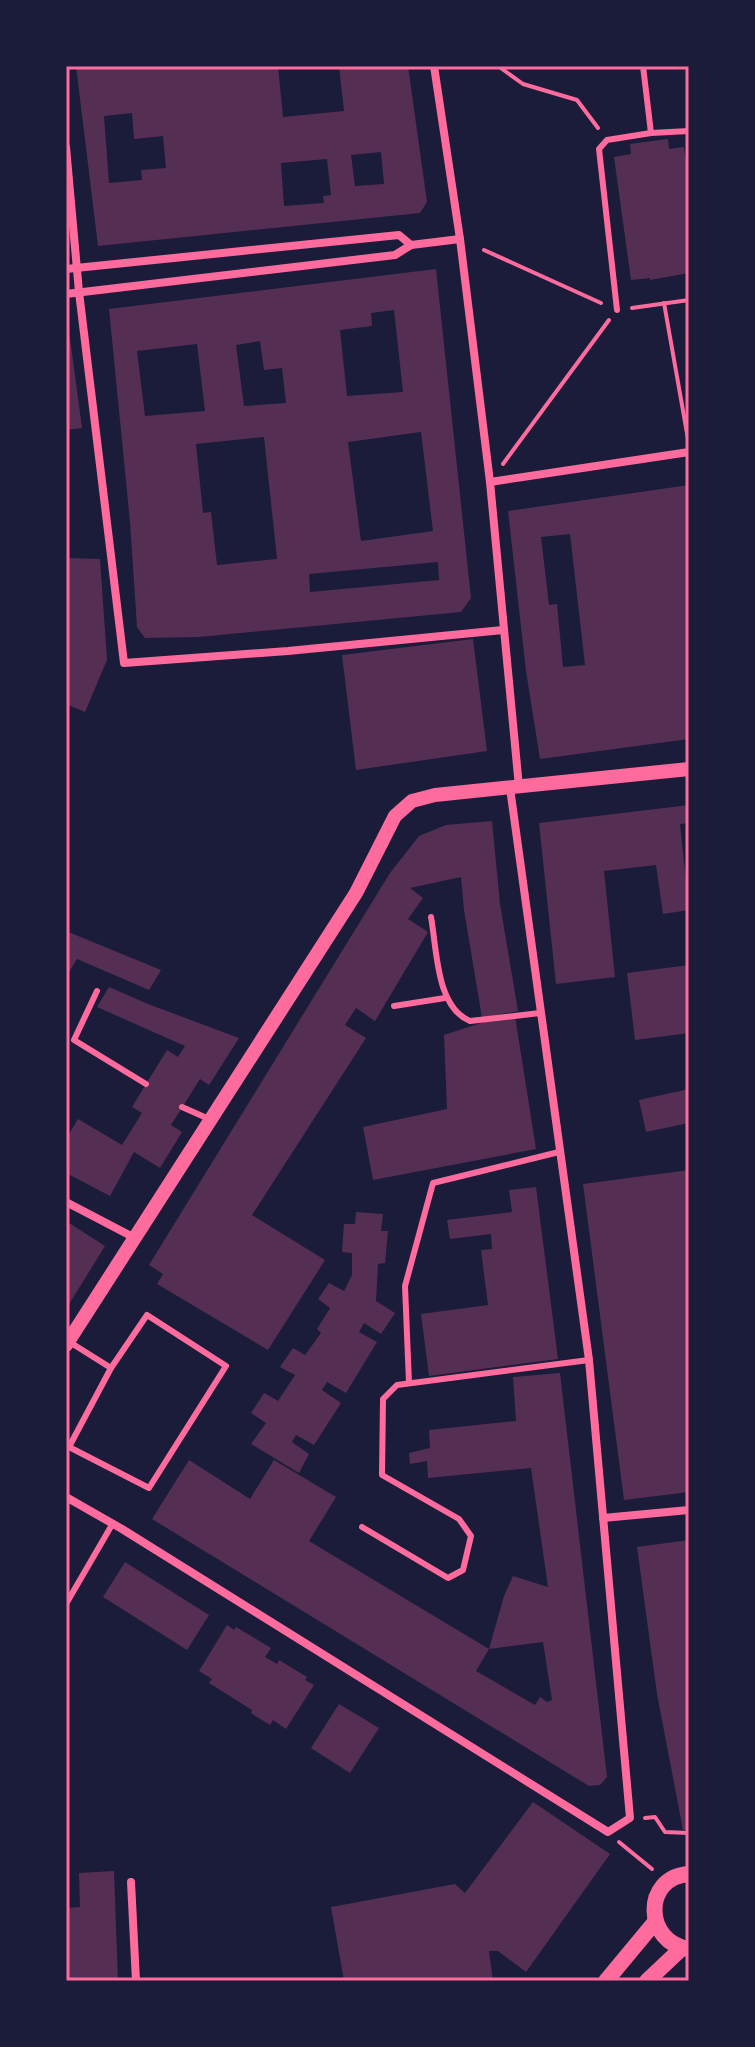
<svg xmlns="http://www.w3.org/2000/svg" width="755" height="2047" font-family="Commissioner,sans-serif">
<style>
.building{fill:#542f53;fill-rule:evenodd}
.lines{fill:none;stroke-linecap:round;stroke-linejoin:round}
.path{stroke:#ff6b9d;stroke-width:4}
.service{stroke:#ff6b9d;stroke-width:6}
.minor{stroke:#ff6b9d;stroke-width:8}
.tertiary{stroke:#ff6b9d;stroke-width:14}
.secondary{stroke:#ff6b9d;stroke-width:16}
.neatline{fill:none;stroke:#ff6b9d;stroke-width:3}
</style>
<rect width="100%" height="100%" fill="#1b1b3a"/>
<!-- building -->
<g class="building">
<path d="M76 66H278L283 117 344 111 339 66H408L427 202 420 213 98 246ZM132 113 134 139 163 136 166 168 141 170 142 180 109 183 104 116ZM381 152 384 184 355 186 351 155ZM327 159 331 195 323 196 324 203 284 206 281 163Z"/>
<polygon points="668,139 669,149 684,147 689,184 689,273 650,280 650,278 631,280 614,157 631,154 630,144"/>
<path d="M436 269 471 598 461 612 199 637 145 638 137 627 130 522 109 309ZM394 310 403 392 347 396 340 330 372 326 371 313ZM260 341 264 370 282 368 286 403 244 406 236 345ZM197 344 205 411 145 416 137 351ZM421 432 433 531 361 541 348 442ZM264 437 277 559 217 565 211 512 203 513 196 444ZM438 562 439 580 310 592 309 574Z"/>
<polygon points="68,323 82,428 66,430 66,324"/>
<path d="M689 485V519L686 520 689 558V739L540 759 526 671 508 511ZM570 534 585 665 563 667 557 604 549 605 541 537Z"/>
<polygon points="66,558 100,559 107,660 85,712 66,704"/>
<polygon points="473,639 487,751 356,770 342,655"/>
<polygon points="689,805 689,823 680,824 689,910 663,914 656,865 604,871 615,977 556,984 539,823"/>
<polygon points="492,821 500,904 518,1011 482,1018 464,910 461,877 410,888 423,898 408,919 428,932 375,1021 356,1008 345,1025 366,1038 252,1215 325,1260 268,1350 157,1284 163,1274 149,1265 390,873 419,836 446,825"/>
<polygon points="66,931 161,970 149,990 77,959 66,977"/>
<polygon points="689,965 689,1033 635,1040 627,973"/>
<polygon points="109,987 148,1004 239,1038 209,1085 200,1079 171,1125 182,1132 160,1168 134,1152 110,1196 66,1173 66,1139 78,1119 122,1145 142,1113 132,1107 167,1050 178,1057 185,1046 97,1007"/>
<polygon points="515,1016 536,1149 373,1180 363,1127 447,1109 444,1035 484,1022"/>
<polygon points="689,1089 689,1123 646,1132 639,1100"/>
<polygon points="689,1170 689,1492 624,1500 583,1184"/>
<polygon points="536,1187 558,1359 429,1376 421,1314 488,1305 481,1250 492,1249 491,1234 450,1239 447,1220 512,1212 509,1190"/>
<polygon points="356,1212 383,1214 381,1231 388,1231 385,1263 378,1264 376,1301 395,1313 381,1334 364,1323 359,1332 377,1342 346,1393 327,1382 322,1390 341,1403 314,1445 296,1435 292,1442 309,1454 299,1473 251,1444 266,1423 251,1413 264,1393 278,1401 295,1375 280,1367 293,1348 305,1355 321,1333 317,1329 330,1308 318,1299 329,1283 344,1291 352,1275 352,1253 342,1252 344,1224 355,1224"/>
<polygon points="66,1221 105,1246 66,1309"/>
<polygon points="560,1373 607,1777 600,1785 589,1786 152,1519 189,1460 250,1499 274,1460 336,1497 309,1541 489,1649 476,1671 535,1705 540,1697 547,1702 552,1700 543,1642 489,1649 504,1596 513,1576 548,1587 531,1468 428,1478 427,1461 410,1464 409,1453 430,1448 429,1430 516,1421 513,1377"/>
<polygon points="689,1540 689,1829 683,1830 657,1694 637,1547"/>
<polygon points="125,1562 209,1615 187,1650 103,1597"/>
<polygon points="227,1625 234,1630 236,1627 271,1648 265,1657 277,1664 279,1660 307,1677 305,1680 314,1685 286,1729 273,1720 270,1725 251,1713 252,1710 209,1683 212,1679 199,1671"/>
<polygon points="339,1704 379,1728 350,1773 311,1748"/>
<polygon points="533,1802 610,1854 526,1972 498,1951 489,1951 493,1981 344,1981 331,1907 455,1884 465,1893"/>
<polygon points="114,1871 118,1981 66,1981 66,1908 80,1907 79,1873"/>
</g>
<g class="lines">
<!-- path -->
<g class="path">
<polyline points="498,66 523,84 577,100 598,128"/>
<polyline points="484,250 601,303"/>
<polyline points="664,303 688,439"/>
<polyline points="632,308 689,300"/>
<polyline points="503,464 609,320"/>
<polyline points="645,1818 655,1817 665,1832 689,1833"/>
<polyline points="619,1842 652,1869"/>
</g>
<!-- service -->
<g class="service">
<polyline points="643,66 651,133"/>
<polyline points="617,310 599,149 607,140 651,133 689,131"/>
<path d="M431 917C437 950 436 1007 470 1021L540 1013"/>
<polyline points="97,991 74,1040 146,1084"/>
<polyline points="394,1006 445,998"/>
<polyline points="182,1107 209,1119"/>
<polygon points="147,1315 226,1366 149,1488 69,1447 111,1368"/>
<polyline points="68,1341 111,1368"/>
<polyline points="409,1383 405,1286 433,1183 559,1152"/>
<polyline points="362,1527 448,1578 463,1570 471,1536 459,1519 382,1475 383,1399 397,1385 589,1360"/>
<polyline points="66,1604 113,1523"/>
</g>
<!-- minor -->
<g class="minor">
<polyline points="434,66 460,239 490,482 519,787"/>
<polyline points="66,147 79,292 124,663 288,651 503,630"/>
<polyline points="66,269 399,235 411,245"/>
<polyline points="66,294 395,255 411,245 460,239"/>
<polyline points="490,482 689,452"/>
<polyline points="66,1202 133,1237"/>
<polyline points="66,1497 122,1529 608,1832 630,1818 589,1360 510,788"/>
<polyline points="603,1518 689,1510"/>
<polyline points="131,1882 136,1981"/>
</g>
<!-- tertiary -->
<polyline class="tertiary" points="66,1345 356,893 395,816 412,801 435,795 689,769"/>
<!-- secondary -->
<g class="secondary">
<path d="M689 1874C642 1877 644 1943 689 1949"/>
<polyline points="606,1981 655,1922"/>
<polyline points="647,1981 682,1948"/>
</g>
</g>
<!-- border -->
<rect width="755" height="2047" fill="none" stroke="#1b1b3a" stroke-width="136"/>
<rect x="68" y="68" width="619" height="1911" class="neatline"/>
</svg>
